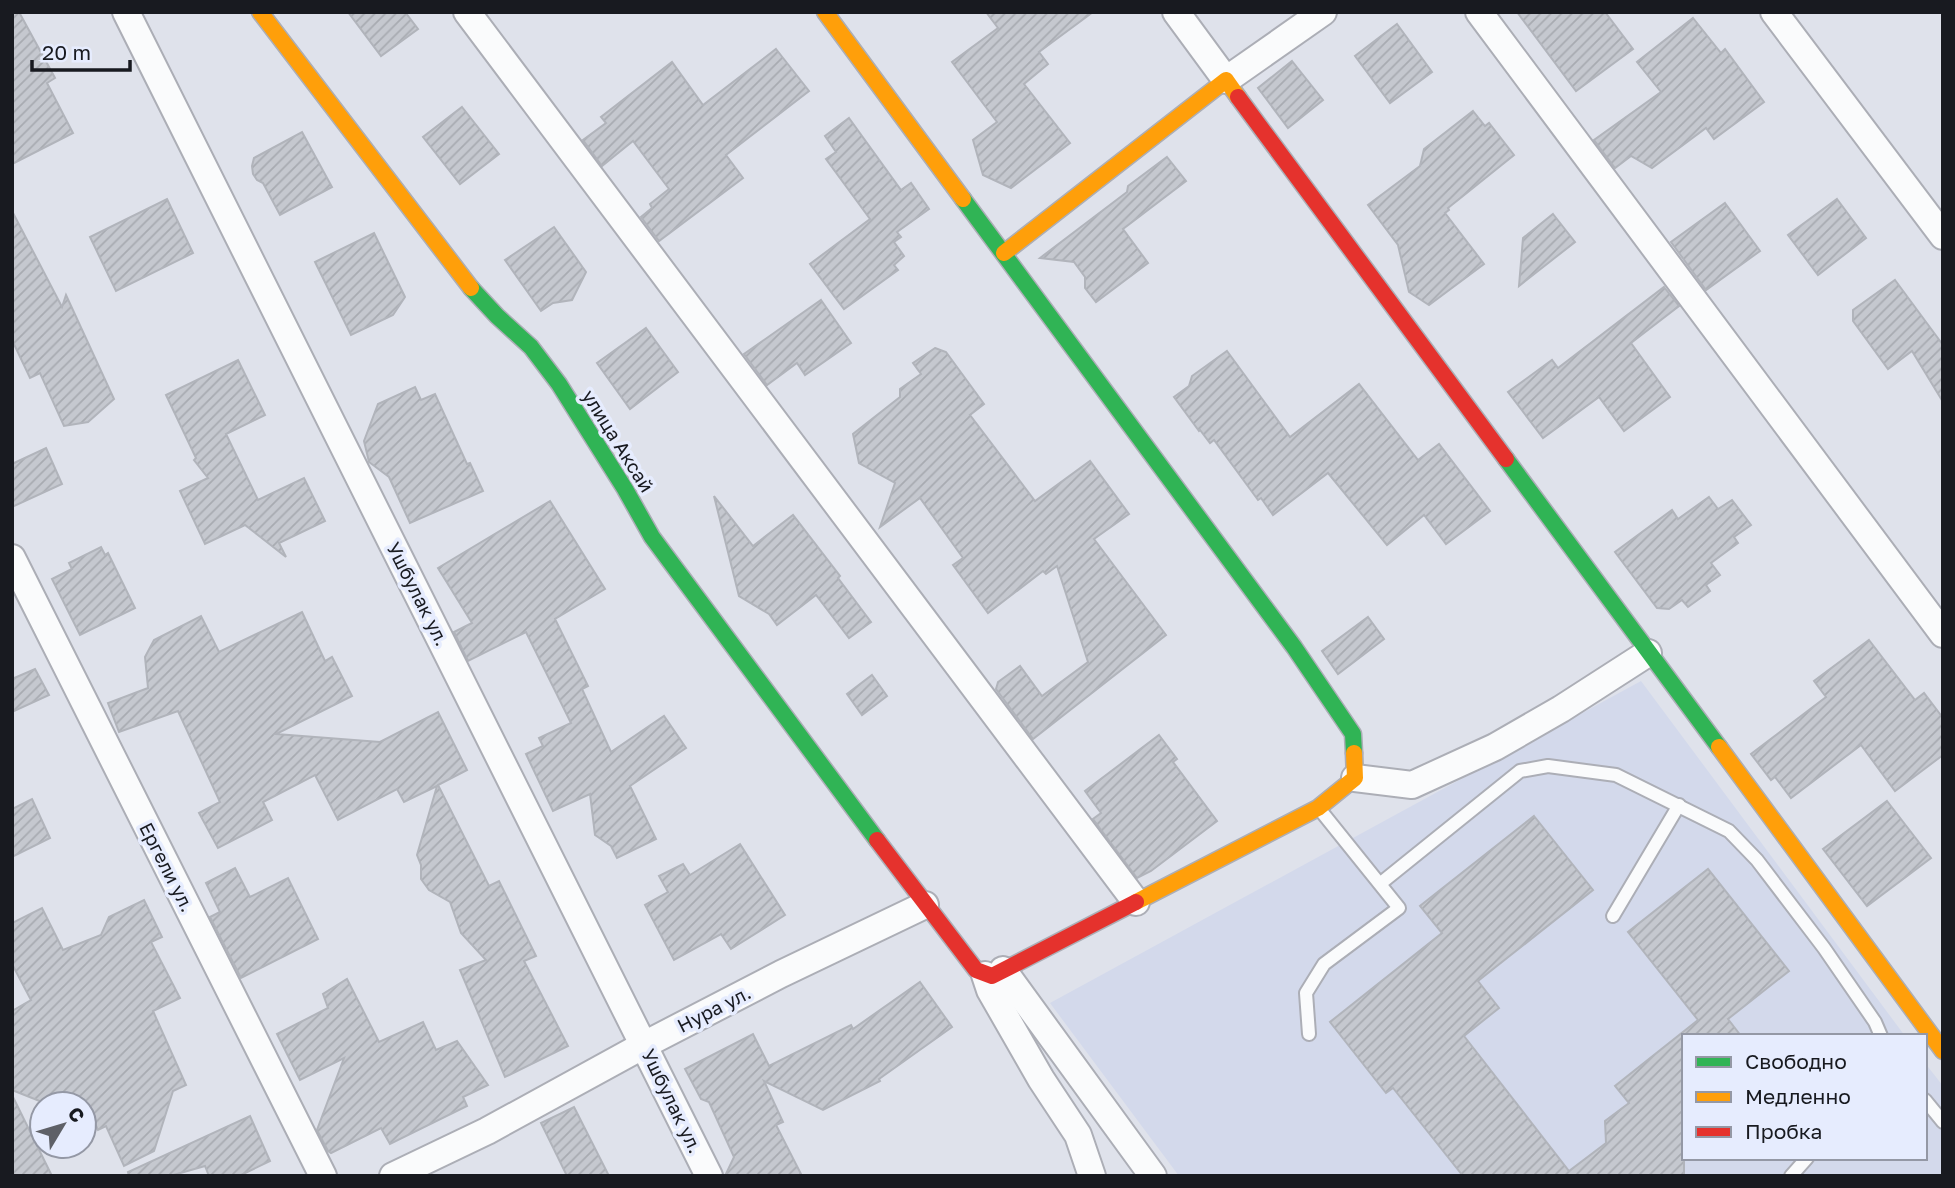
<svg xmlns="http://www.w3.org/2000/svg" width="1955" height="1188" font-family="'Golos Text',sans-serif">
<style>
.built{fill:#d3d9eb}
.building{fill:url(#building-hatch);stroke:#b1b4bb;stroke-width:2}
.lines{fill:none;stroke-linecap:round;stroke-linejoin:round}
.lane-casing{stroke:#acaeb6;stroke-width:16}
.street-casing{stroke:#acaeb6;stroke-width:30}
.fast-casing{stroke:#acaeb6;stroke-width:19}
.slow-casing{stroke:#acaeb6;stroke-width:19}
.jam-casing{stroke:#acaeb6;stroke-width:19}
.lane{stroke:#fafbfc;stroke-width:12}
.street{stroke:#fafbfc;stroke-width:26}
.fast{stroke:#30b455;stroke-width:16}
.slow{stroke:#ff9f0a;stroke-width:16}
.jam{stroke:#e5322d;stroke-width:16}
.labels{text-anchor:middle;stroke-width:7;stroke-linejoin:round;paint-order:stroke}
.street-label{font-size:19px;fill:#181a20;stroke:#e6ecfe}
</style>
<defs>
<pattern id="building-hatch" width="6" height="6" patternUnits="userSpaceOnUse" patternTransform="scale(1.75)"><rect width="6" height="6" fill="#c5c8cf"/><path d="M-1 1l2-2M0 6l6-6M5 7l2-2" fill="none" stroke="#a8abb1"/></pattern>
</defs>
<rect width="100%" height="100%" fill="#dfe2eb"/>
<!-- built -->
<polygon class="built" points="1641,681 1905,1036 1684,1036 1684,1158 1925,1158 1925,1063 1943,1086 1943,1176 1179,1176 1050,1003"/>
<!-- building -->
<g class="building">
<polygon points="12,12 19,12 55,78 47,83 73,133 12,164"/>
<polygon points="348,12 405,12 418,29 381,56"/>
<polygon points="986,12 1093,12 1039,52 1048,64 1024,84 1070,143 1011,188 983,175 973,140 997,122 952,62 998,28"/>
<polygon points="1517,12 1605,12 1633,49 1576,91"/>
<polygon points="1693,18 1721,53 1725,49 1764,102 1714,139 1706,128 1652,168 1631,156 1615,168 1594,140 1661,92 1637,62"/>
<polygon points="1397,24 1432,72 1390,103 1355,56"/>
<polygon points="776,49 809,91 726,155 743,178 659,241 641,217 652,208 650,204 669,189 633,141 602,166 583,140 606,123 601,117 672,62 703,105"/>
<polygon points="1292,61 1323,100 1288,128 1258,88"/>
<polygon points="462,107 499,154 460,184 423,137"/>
<polygon points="1473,111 1485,126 1489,123 1514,155 1448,208 1449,210 1445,213 1484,264 1429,305 1409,292 1398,245 1368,205 1420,166 1424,149"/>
<polygon points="849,118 901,190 911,183 929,209 897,232 901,237 894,242 904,256 894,265 898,270 844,309 810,264 870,219 826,159 836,152 825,136"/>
<polygon points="302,132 332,187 280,215 263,183 257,180 253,174 252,166 254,158"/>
<polygon points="1167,157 1186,181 1123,229 1148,263 1096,302 1085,288 1085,277 1074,262 1040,258 1127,192 1128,186"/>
<polygon points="167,199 193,253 116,291 90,237"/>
<polygon points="1837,199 1866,238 1818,275 1788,235"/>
<polygon points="1725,203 1760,251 1706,290 1671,242"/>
<polygon points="12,211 62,307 66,295 114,399 88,422 64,426 40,373 30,378 12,340"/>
<polygon points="1553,214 1575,242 1519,286 1523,238"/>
<polygon points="554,227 586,272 572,300 553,303 541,311 505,260"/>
<polygon points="374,233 405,297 393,315 351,335 315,262"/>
<polygon points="1895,280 1943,345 1943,402 1912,351 1888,369 1853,321 1853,310"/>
<polygon points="1664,287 1679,306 1631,343 1670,397 1624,431 1599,397 1543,438 1508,392 1552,360 1558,368"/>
<polygon points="821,300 851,343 805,375 797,363 767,385 744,354"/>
<polygon points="646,328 678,372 630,409 597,363"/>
<polygon points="935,348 946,352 984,404 970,415 1035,501 1090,461 1129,514 1094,539 1166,635 1033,739 996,689 998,682 1020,666 1042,696 1088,662 1057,566 1046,574 1043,571 988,613 953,565 963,558 920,498 880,527 895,483 859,463 853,434 900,397 900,389 921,374 913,363"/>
<polygon points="1227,351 1290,437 1359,384 1418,460 1439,444 1490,511 1446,544 1424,515 1387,545 1328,473 1273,515 1261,498 1258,500 1214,440 1210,443 1200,430 1199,431 1174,397 1189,386 1192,376"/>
<polygon points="238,360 265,415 226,434 258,500 304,478 325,521 279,543 286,557 245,525 205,544 180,491 208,478 194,460 196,458 166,395"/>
<polygon points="415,387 421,400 435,394 467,464 470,463 483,491 410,523 389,477 369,462 364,441 378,404"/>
<polygon points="46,448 62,484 12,507 12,464"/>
<polygon points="714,496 753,546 793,515 840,576 838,578 871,622 849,638 816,595 777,625 769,614 739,596"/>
<polygon points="1709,497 1718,509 1732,500 1751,525 1734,537 1738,543 1711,563 1720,575 1706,585 1710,591 1688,607 1682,600 1669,609 1657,608 1615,552 1672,510 1678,519"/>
<polygon points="550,501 605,589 555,619 588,686 582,689 611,752 664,716 686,748 630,786 656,839 617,858 611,846 595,835 590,794 553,811 526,754 543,746 539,738 571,723 526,632 468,661 454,632 472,623 438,568"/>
<polygon points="101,547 105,555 108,553 135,608 80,635 52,579 72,569 69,563"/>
<polygon points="302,612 325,661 332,657 352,696 276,734 380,742 438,712 467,770 438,785 489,886 499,881 536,956 524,961 568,1046 505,1077 460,970 486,960 461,933 450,902 429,890 421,879 421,865 417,855 437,786 404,802 397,789 338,820 315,775 263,802 272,820 218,848 199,813 220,802 178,711 119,732 108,703 148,688 145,657 154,640 201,616 219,652"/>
<polygon points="1368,617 1384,639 1338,674 1322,651"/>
<polygon points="1869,640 1915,700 1924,693 1943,718 1943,755 1895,791 1861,745 1791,798 1775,777 1771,780 1751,754 1826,697 1814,681"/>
<polygon points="35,669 49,695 12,712 12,679"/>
<polygon points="872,675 887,696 862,715 847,694"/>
<polygon points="1159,735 1177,759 1173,762 1217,821 1151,871 1137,878 1093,819 1101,813 1085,791"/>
<polygon points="32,799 50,838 12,857 12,809"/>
<polygon points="1887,801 1931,858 1867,906 1823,849"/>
<polygon points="1534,816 1593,890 1478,981 1499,1008 1464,1036 1569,1171 1606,1143 1605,1121 1629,1103 1615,1086 1698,1020 1628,932 1708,869 1789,971 1728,1019 1741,1036 1684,1036 1684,1176 1463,1176 1393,1088 1386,1093 1330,1022 1442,933 1420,906"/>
<polygon points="740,844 785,915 731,949 721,934 674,960 645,905 668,892 659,876 683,864 690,875"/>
<polygon points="235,868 250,897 288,878 318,939 241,978 210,917 220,912 206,883"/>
<polygon points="144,900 162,937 151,942 180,998 153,1011 186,1085 173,1091 154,1151 124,1166 106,1126 98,1130 86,1104 47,1104 12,1090 12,1011 31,1000 12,964 12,923 42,908 63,950 101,935 109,917"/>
<polygon points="347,979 379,1042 423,1022 436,1050 457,1041 488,1085 463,1097 467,1106 390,1144 381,1128 331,1153 328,1151 317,1130 344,1058 300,1080 277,1034 328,1008 323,994"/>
<polygon points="920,982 952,1027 879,1079 880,1081 823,1110 764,1081 783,1122 776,1125 802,1176 725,1176 734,1157 709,1102 701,1099 685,1069 753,1034 769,1066 851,1025 853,1029"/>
<polygon points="12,1095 52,1176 12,1176"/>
<polygon points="574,1107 609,1176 567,1176 541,1123"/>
<polygon points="250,1116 270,1161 239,1176 209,1176 205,1166 170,1176 129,1176 128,1172"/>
</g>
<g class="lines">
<!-- lane casing -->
<g class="lane-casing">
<g id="lane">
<polyline points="1381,883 1520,771 1548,766 1616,775 1729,831 1757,860 1824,948 1875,1022 1881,1036"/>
<polyline points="1613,916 1679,805"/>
<polyline points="1309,1034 1306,993 1324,964 1399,908 1321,811"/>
<polyline points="1925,1100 1943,1122"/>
<polyline points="1791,1176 1807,1158"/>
</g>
</g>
<!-- street casing -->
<g class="street-casing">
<g id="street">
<polyline points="126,12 709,1176"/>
<polyline points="467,12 1136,902"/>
<polyline points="1176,12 1226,80 1323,12"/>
<polyline points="1479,12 1943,634"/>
<polyline points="1774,12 1943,236"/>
<polyline points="12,558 323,1176"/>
<polyline points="1355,778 1412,785 1495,747 1561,709 1648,653"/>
<polyline points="1003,970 1153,1176"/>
<polyline points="985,975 990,990 1041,1079 1078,1135 1092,1176"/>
<polyline points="393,1176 487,1131 644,1045 781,974 925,905"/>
</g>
</g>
<!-- fast casing -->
<g class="fast-casing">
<g id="fast">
<polyline points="963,199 1294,647 1353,734 1354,753"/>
<polyline points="471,288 497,316 531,347 559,384 625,489 652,537 877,840"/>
<polyline points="1506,459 1719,747"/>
</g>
</g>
<!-- slow casing -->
<g class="slow-casing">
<g id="slow">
<polyline points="260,12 471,288"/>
<polyline points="825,12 963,199"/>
<polyline points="1004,253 1226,80 1238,97"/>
<polyline points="1719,747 1943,1051"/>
<polyline points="1136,902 1318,808 1355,778 1354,753"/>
</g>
</g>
<!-- jam casing -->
<g class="jam-casing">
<g id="jam">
<polyline points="1238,97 1506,459"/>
<polyline points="877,840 976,970 992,976 1136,902"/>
</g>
</g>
<!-- lane -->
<use href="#lane" class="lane"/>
<!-- street -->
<use href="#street" class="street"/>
<!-- fast -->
<use href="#fast" class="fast"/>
<!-- slow -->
<use href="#slow" class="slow"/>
<!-- jam -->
<use href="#jam" class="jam"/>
</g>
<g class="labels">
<!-- street labels -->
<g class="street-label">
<text transform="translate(618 441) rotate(58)" y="7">улица Аксай</text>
<text transform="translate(418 594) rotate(63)" y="7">Ушбулак ул.</text>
<text transform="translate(167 867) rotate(63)" y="7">Ергели ул.</text>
<text transform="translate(714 1009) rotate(-27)" y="7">Нура ул.</text>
<text transform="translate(672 1101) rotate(64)" y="7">Ушбулак ул.</text>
</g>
</g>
<!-- border -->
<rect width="1955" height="1188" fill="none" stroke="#181a20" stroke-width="28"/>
<!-- legend -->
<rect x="1682" y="1034" width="245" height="126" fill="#e6ecfe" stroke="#9498a5" stroke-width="2"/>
<rect x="1696" y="1057" width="35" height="10" fill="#30b455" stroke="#9498a5" stroke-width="2"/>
<text x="1745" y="1069" font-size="21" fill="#181a20">Свободно</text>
<rect x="1696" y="1092" width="35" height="10" fill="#ff9f0a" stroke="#9498a5" stroke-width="2"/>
<text x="1745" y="1104" font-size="21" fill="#181a20">Медленно</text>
<rect x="1696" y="1127" width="35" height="10" fill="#e5322d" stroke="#9498a5" stroke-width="2"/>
<text x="1745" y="1139" font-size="21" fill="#181a20">Пробка</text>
<!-- north arrow -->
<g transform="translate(63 1125) rotate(52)"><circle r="33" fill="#e6ecfe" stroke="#9498a5" stroke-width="2"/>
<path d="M0-5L12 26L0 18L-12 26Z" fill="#5e6067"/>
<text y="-10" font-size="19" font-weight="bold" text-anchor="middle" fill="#181a20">С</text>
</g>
<!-- scale -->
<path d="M32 60v10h98v-10" fill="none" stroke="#181a20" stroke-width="3.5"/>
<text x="42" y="60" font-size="21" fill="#181a20" stroke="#e6ecfe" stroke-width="5" paint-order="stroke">20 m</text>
</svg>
